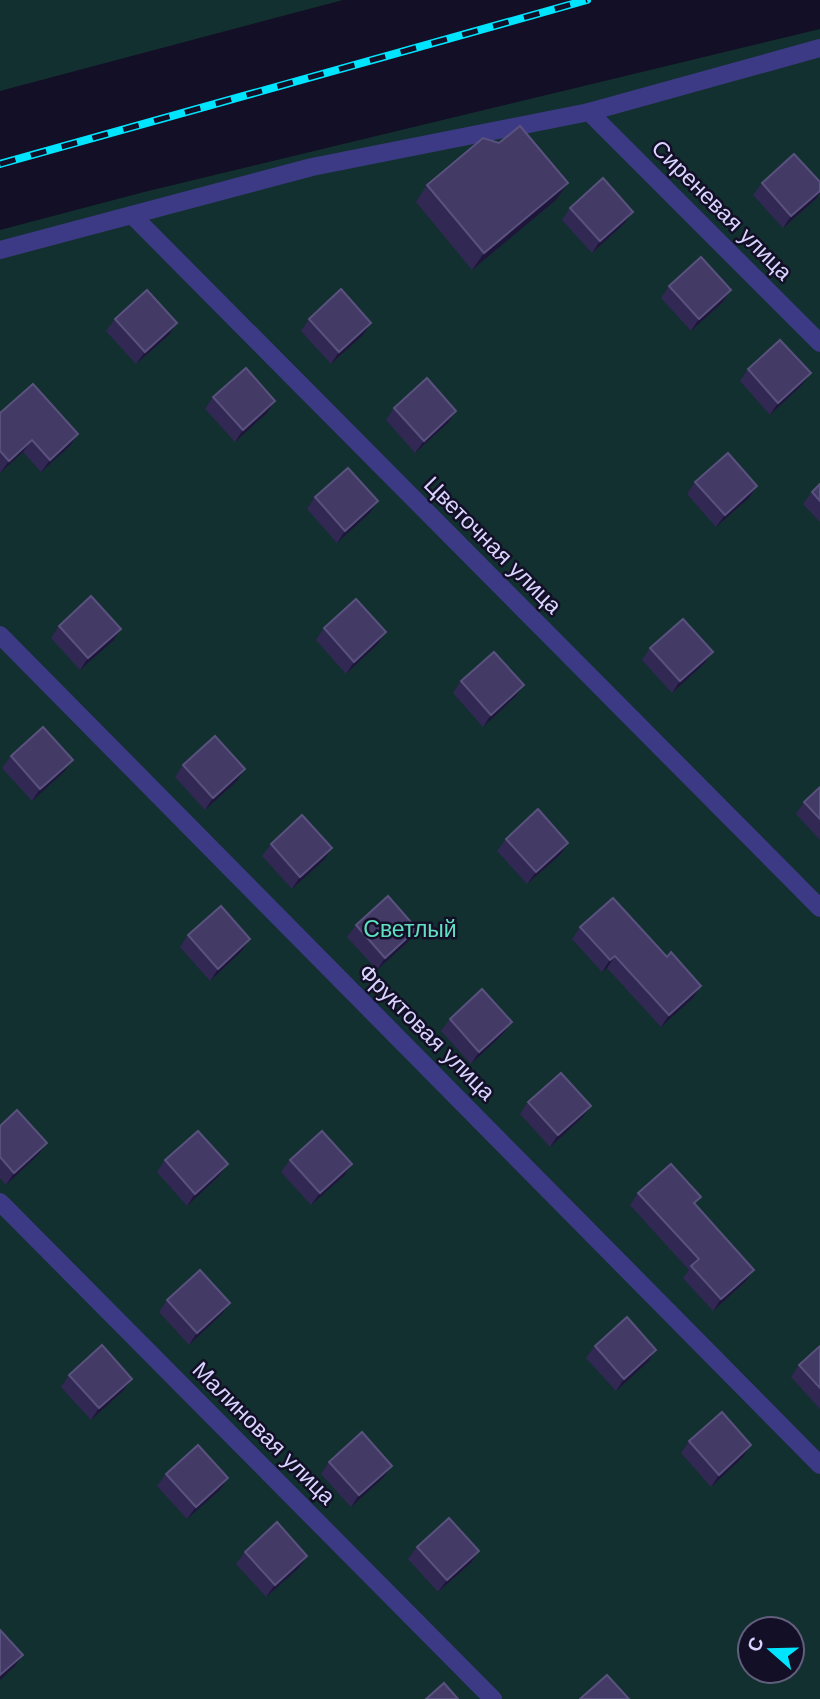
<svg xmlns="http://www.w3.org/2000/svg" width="820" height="1699" font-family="Arial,sans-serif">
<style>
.green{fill:#12302f;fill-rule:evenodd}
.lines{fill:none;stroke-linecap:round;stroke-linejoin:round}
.minor{stroke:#3d3a85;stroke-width:18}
.rail-casing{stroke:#00e5ff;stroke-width:8}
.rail{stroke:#130f26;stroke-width:5;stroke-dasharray:16;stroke-linecap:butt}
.wall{fill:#312854}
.shaded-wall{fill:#1d163a}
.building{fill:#433a66;stroke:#5a527e;stroke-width:2}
.labels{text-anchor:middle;stroke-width:5;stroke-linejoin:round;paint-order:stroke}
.street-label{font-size:23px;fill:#d9d4ff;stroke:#130f26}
.park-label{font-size:23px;fill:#5fe0c0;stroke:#130f26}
</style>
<rect width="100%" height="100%" fill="#130f26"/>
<!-- green -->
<g class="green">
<polygon points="0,0 343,0 0,91"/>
<path d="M820 29V1699H0V230L144 192ZM750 1629H792V1671H750Z"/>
</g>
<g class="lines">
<!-- minor -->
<g class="minor">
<polyline points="589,112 820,343"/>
<polyline points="132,215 820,908"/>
<polyline points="0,250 312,167 589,112 820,48"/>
<polyline points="0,635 820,1465"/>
<polyline points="0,1202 493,1699"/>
</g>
<!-- rail casing -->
<g class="rail-casing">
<polyline id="rail" points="0,164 587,0"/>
</g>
<!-- rail -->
<use href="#rail" class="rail"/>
</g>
<!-- wall -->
<g class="wall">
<polygon points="568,183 556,200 472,270 416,202 427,185"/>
<polygon points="762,183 816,199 783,228 753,195"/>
<polygon points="570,208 624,224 592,253 562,220"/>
<polygon points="669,286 731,290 723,302 691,331 661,298"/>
<polygon points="115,319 177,323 169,335 136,364 106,331"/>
<polygon points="309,319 363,335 331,364 301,331"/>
<polygon points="748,369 802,385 770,415 740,381"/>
<polygon points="213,397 267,413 235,442 205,409"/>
<polygon points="394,408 456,411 448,423 415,453 386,420"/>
<polygon points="0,413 78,434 70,446 41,472 23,452 0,473"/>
<polygon points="695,482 749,498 716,527 687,494"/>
<polygon points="820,484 820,522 803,504 812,492"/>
<polygon points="315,497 378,501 370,513 337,543 307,509"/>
<polygon points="59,626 113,641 80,670 51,638"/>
<polygon points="324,628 386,632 378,644 346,674 316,640"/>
<polygon points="650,648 713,652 704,664 672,693 642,660"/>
<polygon points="461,681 515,697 483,727 453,693"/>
<polygon points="11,756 64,772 32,801 2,768"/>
<polygon points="183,765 237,781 205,810 175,777"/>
<polygon points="820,787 820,840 796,814 804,802"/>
<polygon points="506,839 568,843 560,855 527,884 497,851"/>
<polygon points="271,844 324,860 292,889 262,856"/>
<polygon points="356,925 417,929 409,941 377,970 347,937"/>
<polygon points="580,927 693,998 661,1027 607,968 602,972 572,939"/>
<polygon points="188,935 250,939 242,951 210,981 180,947"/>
<polygon points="450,1019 512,1022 503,1034 471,1064 441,1031"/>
<polygon points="528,1102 582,1118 550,1147 520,1114"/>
<polygon points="0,1126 38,1155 6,1185 0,1178"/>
<polygon points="165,1160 228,1164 219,1176 187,1206 157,1172"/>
<polygon points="290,1160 352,1164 344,1176 311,1205 281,1172"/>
<polygon points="638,1193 695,1205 754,1270 745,1282 713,1311 683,1278 689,1270 630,1205"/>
<polygon points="167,1300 221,1315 189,1345 159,1312"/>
<polygon points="595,1346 656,1350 648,1362 616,1391 586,1358"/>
<polygon points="820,1346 820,1409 791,1377 799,1365"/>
<polygon points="69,1375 132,1379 123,1391 91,1420 61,1387"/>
<polygon points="689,1441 751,1445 743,1457 711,1487 681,1453"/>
<polygon points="329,1462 383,1478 351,1507 321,1474"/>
<polygon points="166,1474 228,1478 220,1490 187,1519 157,1486"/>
<polygon points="417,1547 479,1551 471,1563 438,1592 408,1559"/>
<polygon points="245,1552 307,1556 299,1568 266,1597 236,1564"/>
</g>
<!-- shaded-wall -->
<g class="shaded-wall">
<polygon points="568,183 556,200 472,270 484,253"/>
<polygon points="820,191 820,193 816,199 783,228 791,216"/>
<polygon points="633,212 624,224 592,253 600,241"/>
<polygon points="731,290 723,302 691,331 699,319"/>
<polygon points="177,323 169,335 136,364 145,352"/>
<polygon points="371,323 363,335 331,364 339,352"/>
<polygon points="811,373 802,385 770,415 778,403"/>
<polygon points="275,401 267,413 235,442 243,430"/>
<polygon points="456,411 448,423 415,453 424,441"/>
<polygon points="78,434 70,446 41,472 50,460"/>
<polygon points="32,440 23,452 0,473 9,461"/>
<polygon points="757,486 749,498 716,527 725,515"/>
<polygon points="378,501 370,513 337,543 345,531"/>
<polygon points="121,629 113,641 80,670 88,658"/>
<polygon points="386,632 378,644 346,674 354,662"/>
<polygon points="713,652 704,664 672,693 680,681"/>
<polygon points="524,685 515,697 483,727 491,715"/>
<polygon points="73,760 64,772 32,801 40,789"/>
<polygon points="245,769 237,781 205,810 213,798"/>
<polygon points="568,843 560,855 527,884 536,872"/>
<polygon points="332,848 324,860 292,889 300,877"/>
<polygon points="417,929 409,941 377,970 385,958"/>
<polygon points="250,939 242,951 210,981 218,969"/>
<polygon points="615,956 607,968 602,972 610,960"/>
<polygon points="701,986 693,998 661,1027 669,1015"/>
<polygon points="512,1022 503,1034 471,1064 479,1052"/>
<polygon points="591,1106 582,1118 550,1147 558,1135"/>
<polygon points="47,1143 38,1155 6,1185 14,1173"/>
<polygon points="228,1164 219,1176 187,1206 195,1194"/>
<polygon points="352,1164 344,1176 311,1205 320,1193"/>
<polygon points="754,1270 745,1282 713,1311 721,1299"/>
<polygon points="230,1303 221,1315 189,1345 197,1333"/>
<polygon points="656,1350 648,1362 616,1391 624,1379"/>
<polygon points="132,1379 123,1391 91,1420 99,1408"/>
<polygon points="751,1445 743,1457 711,1487 719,1475"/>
<polygon points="392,1466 383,1478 351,1507 359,1495"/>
<polygon points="228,1478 220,1490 187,1519 196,1507"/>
<polygon points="479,1551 471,1563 438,1592 447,1580"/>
<polygon points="307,1556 299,1568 266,1597 275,1585"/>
<polygon points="23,1655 14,1667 0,1680 0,1675"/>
</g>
<!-- building -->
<g class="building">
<polygon points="520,126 568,183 484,253 427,185 483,138 499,143"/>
<polygon points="794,154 820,182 820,191 791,216 762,183"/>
<polygon points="603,178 633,212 600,241 570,208"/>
<polygon points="701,257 731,290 699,319 669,286"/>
<polygon points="341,289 371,323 339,352 309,319"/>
<polygon points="147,290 177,323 145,352 115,319"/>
<polygon points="780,340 811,373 778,403 748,369"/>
<polygon points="246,368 275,401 243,430 213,397"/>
<polygon points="427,378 456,411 424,441 394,408"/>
<polygon points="33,384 78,434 50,460 32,440 9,461 0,451 0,413"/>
<polygon points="728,453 757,486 725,515 695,482"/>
<polygon points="348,468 378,501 345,531 315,497"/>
<polygon points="820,484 820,501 812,492"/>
<polygon points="91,596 121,629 88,658 59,626"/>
<polygon points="356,599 386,632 354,662 324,628"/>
<polygon points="683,619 713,652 680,681 650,648"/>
<polygon points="494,652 524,685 491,715 461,681"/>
<polygon points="43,727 73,760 40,789 11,756"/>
<polygon points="215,736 245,769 213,798 183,765"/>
<polygon points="820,787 820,819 804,802"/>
<polygon points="538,809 568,843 536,872 506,839"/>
<polygon points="302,815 332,848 300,877 271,844"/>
<polygon points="388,896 417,929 385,958 356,925"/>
<polygon points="613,898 667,957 671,952 701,986 669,1015 615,956 610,960 580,927"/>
<polygon points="221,906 250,939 218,969 188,935"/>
<polygon points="482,989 512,1022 479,1052 450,1019"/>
<polygon points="561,1073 591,1106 558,1135 528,1102"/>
<polygon points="17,1110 47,1143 14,1173 0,1157 0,1126"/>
<polygon points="198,1131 228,1164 195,1194 165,1160"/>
<polygon points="322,1131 352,1164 320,1193 290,1160"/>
<polygon points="671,1164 701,1197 694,1203 754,1270 721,1299 691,1266 699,1259 638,1193"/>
<polygon points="200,1270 230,1303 197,1333 167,1300"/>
<polygon points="627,1317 656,1350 624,1379 595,1346"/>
<polygon points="102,1345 132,1379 99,1408 69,1375"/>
<polygon points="820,1346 820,1388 799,1365"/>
<polygon points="722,1412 751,1445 719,1475 689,1441"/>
<polygon points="362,1432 392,1466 359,1495 329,1462"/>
<polygon points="198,1445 228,1478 196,1507 166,1474"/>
<polygon points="449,1518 479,1551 447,1580 417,1547"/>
<polygon points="277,1522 307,1556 275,1585 245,1552"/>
<polygon points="0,1630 23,1655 0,1675"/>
<polygon points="607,1675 629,1699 580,1699"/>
<polygon points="444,1683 458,1699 426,1699"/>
</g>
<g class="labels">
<!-- street labels -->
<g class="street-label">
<text transform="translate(722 210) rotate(45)" y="8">Сиреневая улица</text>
<text transform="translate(493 545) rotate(45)" y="8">Цветочная улица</text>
<text transform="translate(427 1032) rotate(45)" y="8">Фруктовая улица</text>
<text transform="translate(264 1433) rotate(45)" y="8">Малиновая улица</text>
</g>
<!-- park labels -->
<g class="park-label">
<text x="410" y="937">Светлый</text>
</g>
</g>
<!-- north arrow -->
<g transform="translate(771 1650) rotate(290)"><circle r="33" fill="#130f26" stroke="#625e7d" stroke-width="2"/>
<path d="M0-5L12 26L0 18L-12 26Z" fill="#00e5ff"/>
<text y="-10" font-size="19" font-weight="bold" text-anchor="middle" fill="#d9d4ff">С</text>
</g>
</svg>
